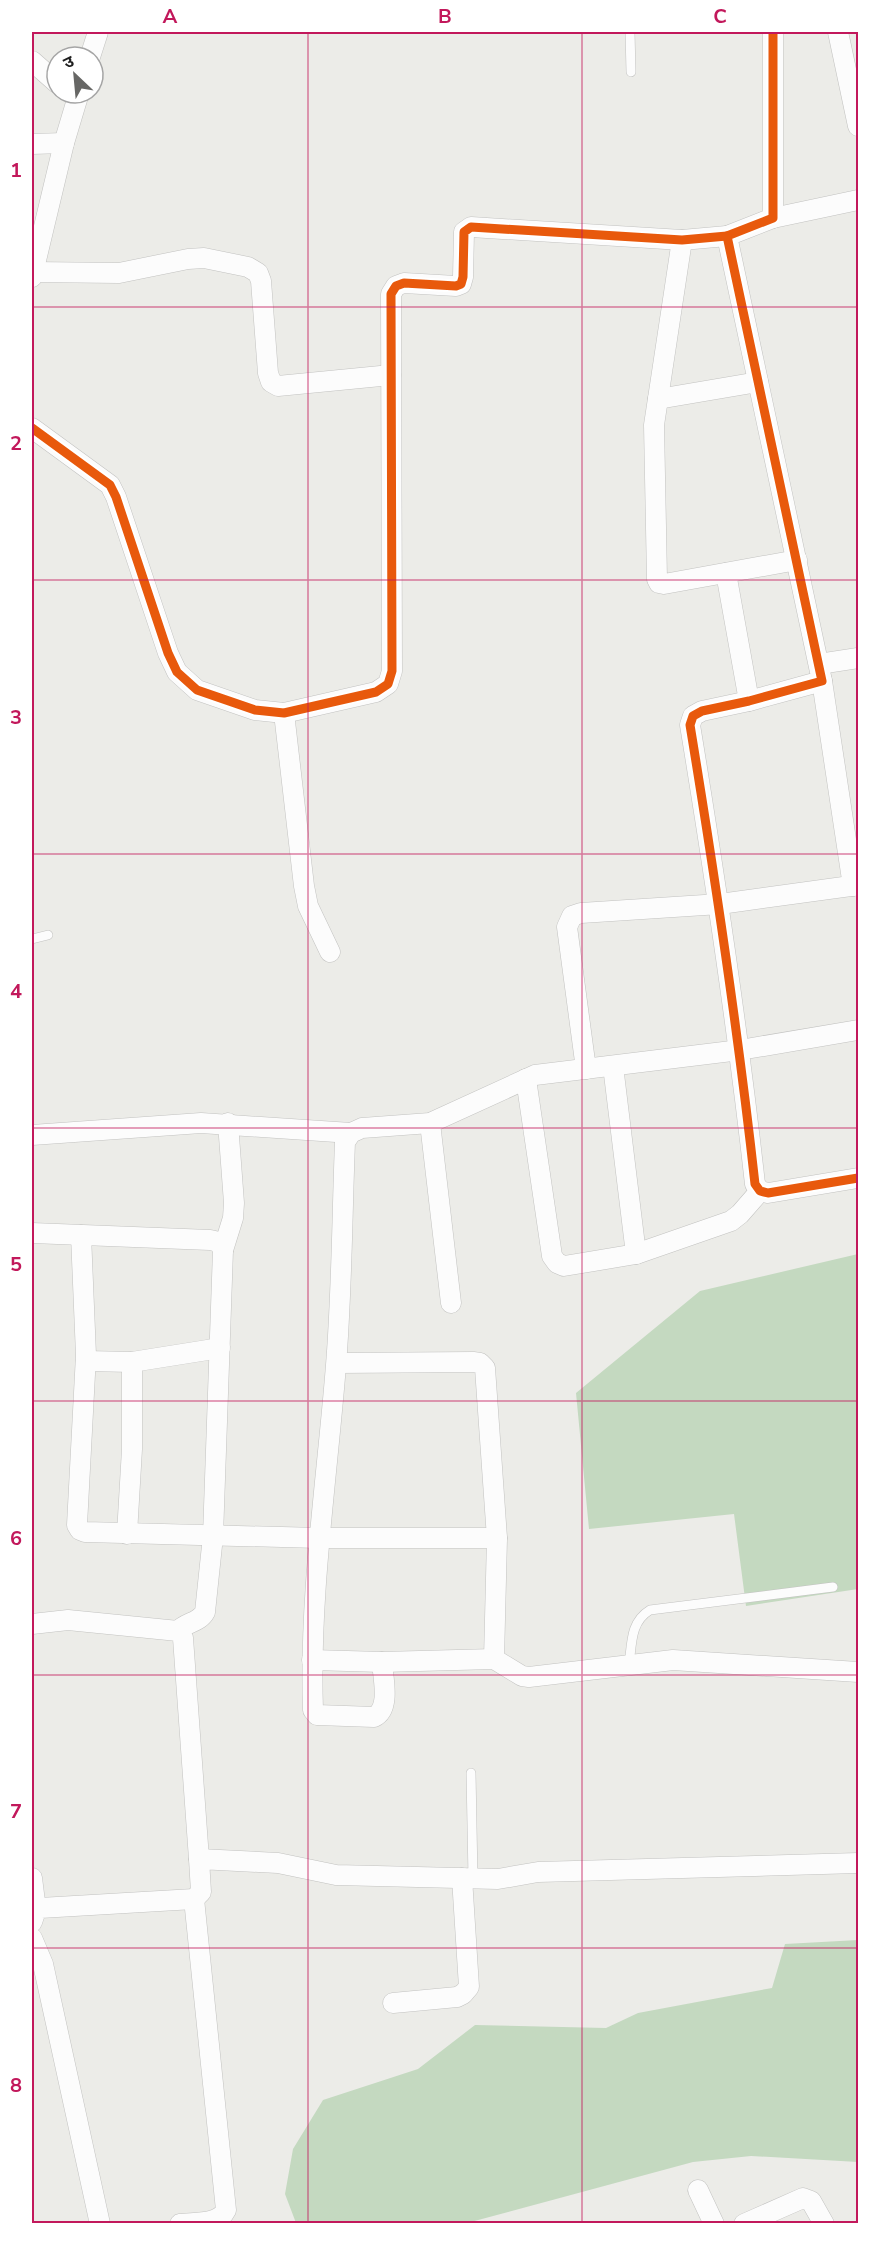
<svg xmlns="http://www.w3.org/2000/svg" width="890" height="2255" font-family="'Nunito Sans','Noto Sans Devanagari',sans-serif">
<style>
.forest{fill:#c4d9c0}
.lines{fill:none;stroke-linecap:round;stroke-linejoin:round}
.lane-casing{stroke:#c2c2c0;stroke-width:10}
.street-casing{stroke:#c2c2c0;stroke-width:21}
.lane{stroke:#fcfcfc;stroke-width:9}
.street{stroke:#fcfcfc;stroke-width:20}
.cycleway-casing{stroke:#fff;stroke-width:13}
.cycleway{stroke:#e8590c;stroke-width:9}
.grid{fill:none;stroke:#c2185b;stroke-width:1.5;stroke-opacity:0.55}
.neatline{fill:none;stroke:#c2185b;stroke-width:2}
.grid-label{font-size:20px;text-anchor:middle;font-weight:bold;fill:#c2185b}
</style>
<rect width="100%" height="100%" fill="#ecece8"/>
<!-- forest -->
<g class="forest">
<polygon points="858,1254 858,1589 746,1606 734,1514 589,1529 576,1393 700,1291"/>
<polygon points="858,1940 858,2162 751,2156 693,2162 467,2223 296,2223 285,2194 293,2149 323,2100 418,2069 475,2025 606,2028 638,2013 772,1988 785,1944"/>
</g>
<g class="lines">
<!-- lane casing -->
<g class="lane-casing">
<g id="lane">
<polyline points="630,32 631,72"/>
<polyline points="32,939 48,935"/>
<path d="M629 1665C632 1644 630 1622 650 1610L833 1587"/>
<polyline points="471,1773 473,1878"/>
</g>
</g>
<!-- street casing -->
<g class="street-casing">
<g id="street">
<path d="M773 32V218L727 236 822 681 749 701 702 711 693 716 690 725C715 877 738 1030 755 1184L760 1191 768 1193 858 1178"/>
<polyline points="838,32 858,126"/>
<polyline points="90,57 98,32"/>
<polyline points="32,61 57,83"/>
<polyline points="32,144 64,143"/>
<polyline points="773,218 858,200"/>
<polyline points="682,240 654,425 657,579 659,583 664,584 797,560"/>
<polyline points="33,272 119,273 188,259 204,258 248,267 258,273 261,281 268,373 271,382 278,386 391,375"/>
<polyline points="32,277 64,143 79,93"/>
<polyline points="658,399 758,382"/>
<polyline points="32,428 110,485 116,497 168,653 177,672 197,690 255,710 284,713 376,692 388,684 392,671 391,294 396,286 404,283 456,286 461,284 463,277 464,232 471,227 682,240 727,236"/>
<polyline points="726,573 749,701"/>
<polyline points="819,664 858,658"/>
<polyline points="822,681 853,886"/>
<polyline points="284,713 304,886 308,906 330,952"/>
<polyline points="613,1066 636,1254"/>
<polyline points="586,1069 567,927 572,916 581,913 720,904 858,885"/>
<polyline points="526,1079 552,1256 557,1263 564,1266 636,1254 731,1221 740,1214 760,1191"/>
<polyline points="430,1123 451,1303"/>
<polyline points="32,1135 201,1123 351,1133"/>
<path d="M32 1233 210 1240 219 1242 223 1250 213 1536 205 1612C199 1623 186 1622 178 1631"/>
<polyline points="81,1235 86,1355 77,1525 80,1530 85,1532 319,1538 497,1538"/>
<polyline points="223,1250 233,1218 234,1203 228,1123"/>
<polyline points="86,1361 132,1362 220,1348"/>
<polyline points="337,1363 473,1362 480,1363 485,1368 497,1538 494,1659"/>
<polyline points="127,1534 132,1449 132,1362"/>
<polyline points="32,1624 68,1620 178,1631 183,1638 199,1859"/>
<polyline points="312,1660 382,1662 494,1659 522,1676 529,1677 673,1660 858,1672"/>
<path d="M382 1662C383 1678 391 1709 374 1717L317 1715 313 1710C309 1595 327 1480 336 1365 342 1291 342 1216 345 1142L351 1133 362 1128 430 1123 535 1075 740 1050 858 1030"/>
<polyline points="32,1878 36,1910"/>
<polyline points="32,1922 36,1910 40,1908 194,1899 201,1892 199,1859 278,1863 336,1875 498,1879 538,1872 858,1863"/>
<polyline points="32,1938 43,1964 100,2224"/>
<polyline points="393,2003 457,1997 463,1994 469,1987 462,1878"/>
<polyline points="698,2190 714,2224"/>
<path d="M180 2224C194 2222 219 2225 226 2210L194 1899"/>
<polyline points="744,2224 803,2198 811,2201 824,2224"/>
</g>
</g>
<!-- lane -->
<use href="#lane" class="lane"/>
<!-- street -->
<use href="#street" class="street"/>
<!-- cycleway casing -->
<g class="cycleway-casing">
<g id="cycleway">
<path d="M773 32V218L727 236 822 681 749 701 702 711 693 716 690 725C715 877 738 1030 755 1184L760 1191 768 1193 858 1178"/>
<polyline points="32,428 110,485 116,497 168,653 177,672 197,690 255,710 284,713 376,692 388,684 392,671 391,294 396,286 404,283 456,286 461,284 463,277 464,232 471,227 682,240 727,236"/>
</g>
</g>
<!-- cycleway -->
<use href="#cycleway" class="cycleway"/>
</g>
<!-- grid -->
<path class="grid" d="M308 32V2224M582 32V2224M32 307H858M32 580H858M32 854H858M32 1128H858M32 1401H858M32 1675H858M32 1948H858"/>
<!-- border -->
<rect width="890" height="2255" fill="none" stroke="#ffffff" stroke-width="66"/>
<!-- north arrow -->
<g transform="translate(75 75) rotate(334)"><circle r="28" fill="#ffffff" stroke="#a5a5a5" stroke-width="1.5"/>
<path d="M0-4.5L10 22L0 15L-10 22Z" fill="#676765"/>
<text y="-9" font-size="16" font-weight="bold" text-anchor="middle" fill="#1f1f1f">उ</text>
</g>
<rect x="33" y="33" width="824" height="2189" class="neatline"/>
<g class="grid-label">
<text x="170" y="23">A</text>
<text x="445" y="23">B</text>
<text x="720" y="23">C</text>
<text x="16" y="177">1</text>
<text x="16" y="450">2</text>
<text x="16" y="724">3</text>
<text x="16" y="998">4</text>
<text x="16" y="1271">5</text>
<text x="16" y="1545">6</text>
<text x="16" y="1818">7</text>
<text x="16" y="2092">8</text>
</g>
</svg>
